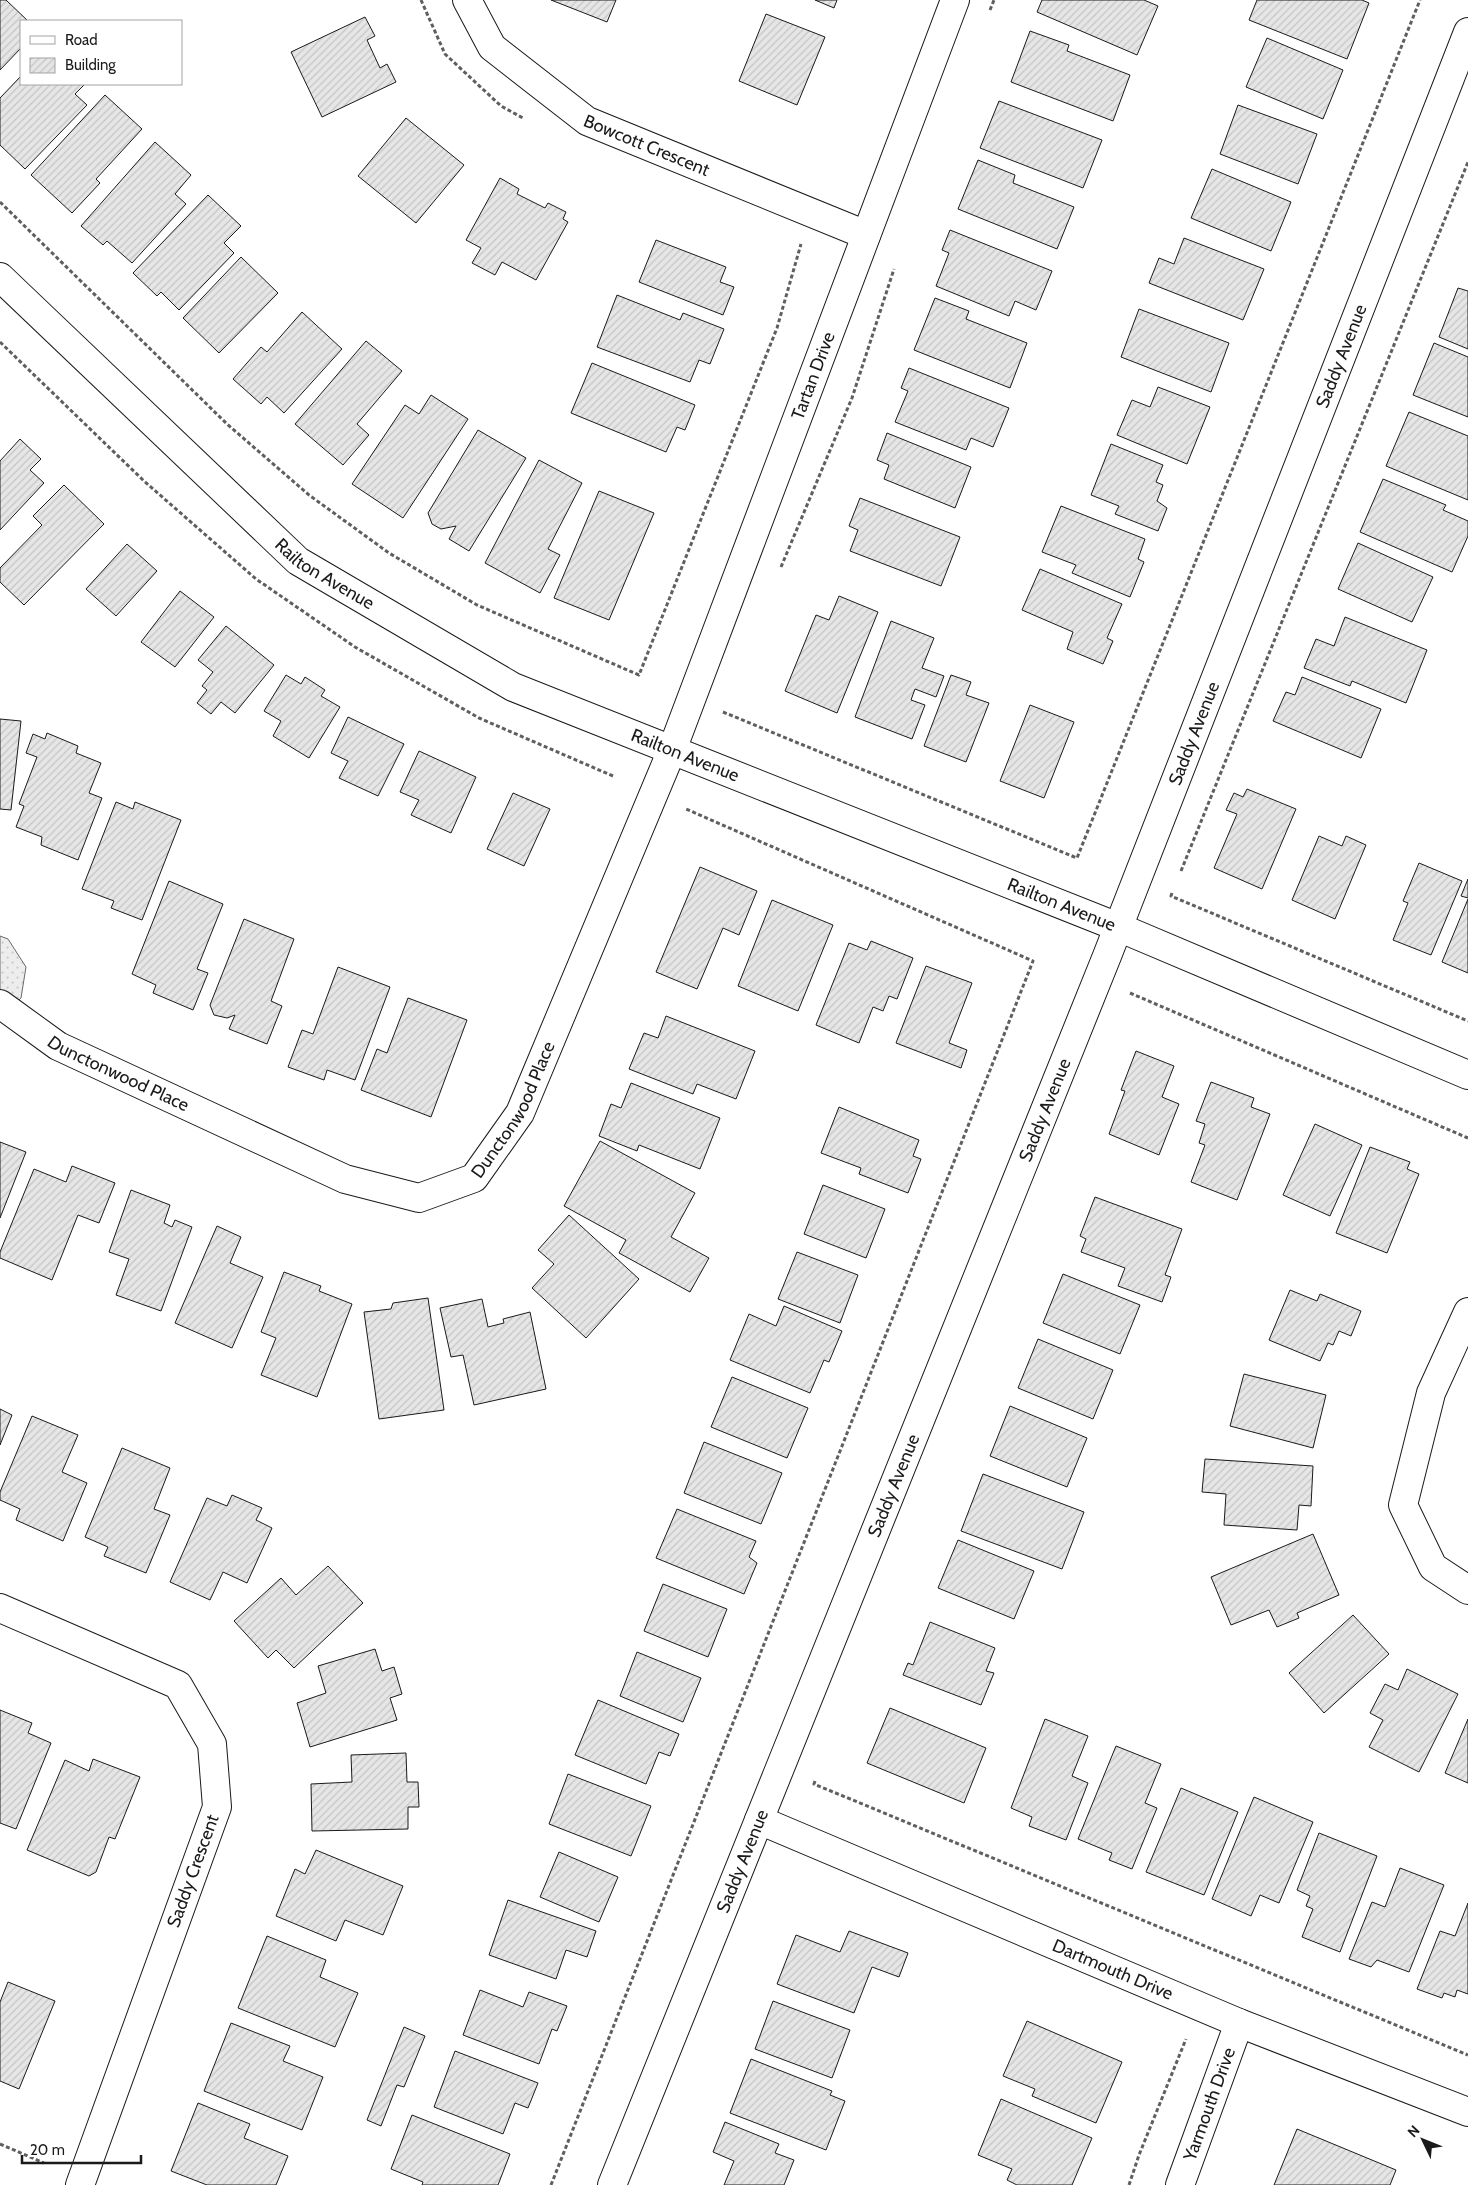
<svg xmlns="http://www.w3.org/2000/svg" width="1468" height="2185" font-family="Cabin,sans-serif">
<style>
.grass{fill:url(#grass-dots);stroke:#6a6a6a}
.building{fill:url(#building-hatch);stroke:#1a1a1a}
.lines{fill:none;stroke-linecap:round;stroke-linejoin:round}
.minor-casing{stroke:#1a1a1a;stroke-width:30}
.path{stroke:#5f5f5f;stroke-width:3;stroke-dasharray:4 2.5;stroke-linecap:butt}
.minor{stroke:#fff;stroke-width:28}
.labels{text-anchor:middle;stroke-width:4;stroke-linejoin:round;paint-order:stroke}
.street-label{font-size:18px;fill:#1a1a1a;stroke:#fff}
</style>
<defs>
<pattern id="grass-dots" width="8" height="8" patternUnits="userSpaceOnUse" patternTransform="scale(1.25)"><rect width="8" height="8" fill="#ededed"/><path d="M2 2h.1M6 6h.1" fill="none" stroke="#cbcbcb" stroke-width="1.8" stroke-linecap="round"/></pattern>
<pattern id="building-hatch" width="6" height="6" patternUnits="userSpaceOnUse" patternTransform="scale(1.25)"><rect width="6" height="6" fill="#e6e6e6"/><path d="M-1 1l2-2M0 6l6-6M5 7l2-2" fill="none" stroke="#c5c5c5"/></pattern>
</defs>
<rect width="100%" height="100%" fill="#fff"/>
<!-- grass -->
<polygon class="grass" points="0,936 8,939 26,967 21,998 0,1019"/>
<!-- building -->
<g class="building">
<polygon points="0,0 6,0 28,21 21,21 21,48 0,70"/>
<polygon points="551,0 616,0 607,22"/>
<polygon points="815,0 837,0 834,8"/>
<polygon points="1042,0 1144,0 1158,6 1137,55 1037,12"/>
<polygon points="1257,0 1362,0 1369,3 1347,59 1249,20"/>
<polygon points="766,14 825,37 797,105 739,81"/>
<polygon points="365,17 375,36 367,40 380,68 387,64 396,82 322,117 291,52"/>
<polygon points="1030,31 1069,45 1067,51 1130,75 1113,121 1011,82"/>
<polygon points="1267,38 1343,70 1323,119 1246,87"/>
<polygon points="21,76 21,84 85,84 75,94 87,105 25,169 0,145 0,98"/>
<polygon points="105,95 142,129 96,179 100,183 72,213 31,175"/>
<polygon points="999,101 1102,140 1083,188 980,148"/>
<polygon points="1238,105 1317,134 1298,184 1220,154"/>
<polygon points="406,118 464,165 416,223 358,176"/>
<polygon points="155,142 191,175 175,194 186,204 132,263 107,241 103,245 81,226"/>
<polygon points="978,160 1015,175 1013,183 1074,207 1057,249 958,209"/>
<polygon points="1212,169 1291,202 1271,251 1191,218"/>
<polygon points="500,178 519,189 517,194 545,208 548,203 566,212 563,219 568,222 536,280 502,262 495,275 472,263 481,248 466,240"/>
<polygon points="208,195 241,226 224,243 234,253 179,310 161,292 157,296 133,273"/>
<polygon points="950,230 1052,271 1036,310 1015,301 1009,316 936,286 949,253 942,250"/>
<polygon points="1184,238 1264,269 1243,320 1149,283 1159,258 1174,264"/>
<polygon points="656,240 726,267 720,282 734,287 723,315 639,282"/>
<polygon points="241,257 278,293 219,353 183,318"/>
<polygon points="1458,288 1468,291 1468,349 1439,337"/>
<polygon points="617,295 680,320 683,313 724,329 710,364 699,360 690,382 597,347"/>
<polygon points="935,298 969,311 966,319 1027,343 1010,388 914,350"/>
<polygon points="1139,309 1229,343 1211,392 1121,357"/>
<polygon points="302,312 342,349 284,413 267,397 261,404 233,379 261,347 267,352"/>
<polygon points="366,341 402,371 357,424 369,435 343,465 295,424"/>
<polygon points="1434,343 1468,357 1468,417 1413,395"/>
<polygon points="592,363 695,405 685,430 677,427 666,452 571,413"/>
<polygon points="909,368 1009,408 993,447 971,438 966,450 895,422 908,391 901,388"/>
<polygon points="1158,387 1210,407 1187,464 1117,435 1132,400 1150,407"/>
<polygon points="431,395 468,419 403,518 352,484 405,405 419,414"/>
<polygon points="1409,412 1468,436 1468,500 1386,466"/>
<polygon points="478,430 526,458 469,551 449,539 456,526 441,529 432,524 428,513"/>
<polygon points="887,433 971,467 955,508 884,479 889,465 877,460"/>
<polygon points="20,439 41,459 30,470 44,483 0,530 0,461"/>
<polygon points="1111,444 1163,465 1156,482 1163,485 1157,501 1167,508 1158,531 1115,514 1119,506 1091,495"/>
<polygon points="539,460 582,483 548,549 560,555 540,593 485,563"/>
<polygon points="1383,479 1446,505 1443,510 1468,521 1468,536 1452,572 1360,532"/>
<polygon points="64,485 104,524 24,605 0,582 0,568 42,525 33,516"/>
<polygon points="599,491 654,513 609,620 554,598"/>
<polygon points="860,498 960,537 941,586 850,551 858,530 849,526"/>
<polygon points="1061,506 1145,539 1138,559 1144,562 1130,597 1072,573 1076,565 1042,552"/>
<polygon points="1358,543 1433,577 1412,622 1338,589"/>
<polygon points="127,544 157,571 116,616 86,589"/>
<polygon points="1040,569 1122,604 1107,638 1113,641 1103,664 1067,649 1073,632 1022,610"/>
<polygon points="180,591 214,617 175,667 141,642"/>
<polygon points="839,596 878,612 837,713 785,691 816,615 829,620"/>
<polygon points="1345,617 1427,650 1406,703 1352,681 1350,686 1304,668 1316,639 1334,646"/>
<polygon points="891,621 934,638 922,668 944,676 936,697 915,689 911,700 925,705 912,739 855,717"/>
<polygon points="226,626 274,665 235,713 221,702 211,714 197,703 207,690 202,686 213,672 198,660"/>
<polygon points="286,675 301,684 305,677 325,690 321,696 340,707 309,758 273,736 281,721 264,711"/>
<polygon points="951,675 971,682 966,695 989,703 966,762 924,746"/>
<polygon points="1302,677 1381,709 1361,758 1273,721 1286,692 1295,695"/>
<polygon points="1030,705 1074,722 1044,798 1000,781"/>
<polygon points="348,717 404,744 378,796 339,778 348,761 331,753"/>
<polygon points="0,719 21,721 11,810 0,809"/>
<polygon points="47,733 78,746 76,753 101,763 89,793 102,798 78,860 41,845 42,837 16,827 24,806 19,804 37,757 26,753 33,734 45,739"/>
<polygon points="419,751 476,777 451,833 411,815 419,800 400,792"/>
<polygon points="1247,789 1296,809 1262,889 1214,868 1237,814 1226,810 1234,793 1243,797"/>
<polygon points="513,793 550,809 524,866 487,849"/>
<polygon points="116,802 133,809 135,802 181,820 142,920 111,908 114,901 82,889"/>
<polygon points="1319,836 1342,846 1346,836 1366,845 1335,919 1292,900"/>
<polygon points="1419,863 1462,881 1431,955 1393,940 1408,903 1403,901"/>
<polygon points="700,867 757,891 739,935 723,928 697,989 656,972"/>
<polygon points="1468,879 1468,898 1461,896"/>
<polygon points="169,881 223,904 197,969 208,973 193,1010 153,993 156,985 132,974"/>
<polygon points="1468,899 1468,973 1442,962"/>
<polygon points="772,900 833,925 798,1011 738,986"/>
<polygon points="244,919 294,939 271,1001 282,1006 267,1044 229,1029 235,1015 227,1018 214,1015 210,1005"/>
<polygon points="871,941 913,958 897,999 889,996 883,1011 873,1007 859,1043 816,1025 849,943 867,950"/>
<polygon points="926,966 972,983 949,1043 967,1050 961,1068 896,1043"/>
<polygon points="338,967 390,987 355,1080 327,1070 324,1080 288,1067 302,1030 313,1034"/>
<polygon points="408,998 467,1020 431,1117 361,1090 377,1049 387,1053"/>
<polygon points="666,1016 755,1051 736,1099 697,1084 693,1094 629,1069 644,1033 658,1038"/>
<polygon points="1136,1051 1174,1066 1162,1097 1179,1104 1159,1155 1109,1134 1125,1091 1121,1090"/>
<polygon points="1211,1082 1254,1098 1251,1107 1270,1114 1237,1200 1191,1182 1205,1145 1199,1143 1205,1124 1196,1121"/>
<polygon points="631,1083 720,1118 700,1169 639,1145 637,1151 599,1136 611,1104 621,1108"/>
<polygon points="839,1107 919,1140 913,1156 921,1159 908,1193 859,1174 861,1168 821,1153"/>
<polygon points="1315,1124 1362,1145 1330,1216 1283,1195"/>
<polygon points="600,1141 695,1193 671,1237 709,1258 690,1292 619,1253 626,1240 564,1206"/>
<polygon points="0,1142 26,1152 0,1218"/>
<polygon points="1370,1147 1410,1162 1407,1169 1419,1174 1387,1253 1336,1233"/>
<polygon points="72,1166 115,1183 99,1223 78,1215 52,1280 0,1258 0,1252 34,1169 66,1182"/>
<polygon points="823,1185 885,1209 866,1258 804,1234"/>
<polygon points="131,1190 170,1205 164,1223 172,1227 175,1220 192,1227 161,1311 116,1295 129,1259 109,1252"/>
<polygon points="1095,1197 1182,1229 1165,1275 1171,1277 1162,1302 1118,1286 1125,1268 1081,1252 1086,1239 1080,1236"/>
<polygon points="569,1215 639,1279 586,1338 532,1288 554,1264 538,1250"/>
<polygon points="217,1226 241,1237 230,1263 263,1277 232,1348 175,1323"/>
<polygon points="797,1252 858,1275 840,1323 778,1299"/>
<polygon points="284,1272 321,1286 319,1291 352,1304 317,1397 261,1375 276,1338 261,1332"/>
<polygon points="1063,1274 1140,1305 1120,1354 1043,1323"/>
<polygon points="1290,1290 1317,1301 1320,1294 1361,1311 1351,1336 1339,1331 1333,1345 1328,1343 1320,1361 1269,1340"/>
<polygon points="428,1298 444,1410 379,1419 364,1312 391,1309 393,1303"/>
<polygon points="482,1299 488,1327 504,1323 503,1319 530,1312 546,1389 474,1405 463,1355 451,1357 440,1308"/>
<polygon points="784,1306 842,1331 829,1362 824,1360 810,1393 730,1360 749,1314 776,1326"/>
<polygon points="1038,1339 1113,1370 1093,1419 1018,1388"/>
<polygon points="1244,1374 1326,1395 1313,1448 1230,1426"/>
<polygon points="732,1377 808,1408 787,1458 711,1427"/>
<polygon points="1010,1406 1087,1438 1067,1487 990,1456"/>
<polygon points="0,1409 12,1415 0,1445"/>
<polygon points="32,1416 78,1435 62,1472 87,1483 63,1541 16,1520 20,1509 0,1500 0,1492"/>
<polygon points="704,1442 782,1473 761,1524 684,1493"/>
<polygon points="122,1448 170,1468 154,1509 170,1515 146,1573 104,1556 108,1547 85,1537"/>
<polygon points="1205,1459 1313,1466 1311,1506 1299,1505 1297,1530 1224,1525 1226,1494 1202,1492"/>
<polygon points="983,1474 1084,1512 1062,1569 961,1531"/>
<polygon points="232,1495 262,1508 256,1520 272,1528 247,1583 223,1572 210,1600 170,1582 207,1498 227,1506"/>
<polygon points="677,1509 756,1541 749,1557 757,1563 744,1594 656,1558"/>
<polygon points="1313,1534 1339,1595 1297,1613 1299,1618 1277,1627 1269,1610 1231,1625 1211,1577"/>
<polygon points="958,1540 1034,1571 1014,1619 938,1588"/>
<polygon points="328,1566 363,1603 294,1668 276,1650 268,1658 234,1621 281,1578 296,1595"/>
<polygon points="663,1584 727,1609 708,1657 644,1631"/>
<polygon points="1353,1615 1389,1654 1324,1713 1289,1673"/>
<polygon points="930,1622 995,1648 986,1671 994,1673 981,1705 903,1675 908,1663 913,1665"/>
<polygon points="375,1649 382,1671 394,1667 402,1694 390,1698 397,1720 310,1747 297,1703 326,1693 318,1666"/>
<polygon points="637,1652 701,1678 683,1722 620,1696"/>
<polygon points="1407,1669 1458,1694 1419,1772 1369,1747 1383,1720 1370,1713 1385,1684 1398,1690"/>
<polygon points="598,1700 679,1734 670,1756 659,1752 646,1784 575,1755"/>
<polygon points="890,1708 986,1748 964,1803 867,1763"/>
<polygon points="0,1710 32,1723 28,1733 51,1743 16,1829 0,1823"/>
<polygon points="1045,1719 1088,1736 1072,1776 1088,1783 1066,1840 1029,1826 1032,1817 1011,1808"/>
<polygon points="1468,1719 1468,1783 1445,1773"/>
<polygon points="1116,1746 1161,1764 1145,1803 1157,1808 1132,1869 1109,1860 1112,1853 1078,1839"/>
<polygon points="406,1753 407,1782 418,1782 419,1807 408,1807 408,1829 312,1831 311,1784 352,1782 351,1755"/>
<polygon points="93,1759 140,1777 115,1839 109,1837 96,1872 89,1876 27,1850 65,1760 89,1771"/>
<polygon points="568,1774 651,1806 631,1856 549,1824"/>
<polygon points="1181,1788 1238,1812 1204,1895 1146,1872"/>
<polygon points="1254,1797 1313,1822 1279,1903 1260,1895 1251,1916 1212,1899"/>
<polygon points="1319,1833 1377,1856 1340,1952 1302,1937 1313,1909 1306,1906 1310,1896 1297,1890"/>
<polygon points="316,1850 403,1886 383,1935 345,1920 336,1941 276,1916 295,1869 305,1874"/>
<polygon points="559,1852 618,1877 599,1922 540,1897"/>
<polygon points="1400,1868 1444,1885 1409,1972 1377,1960 1371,1967 1349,1959 1372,1902 1385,1907"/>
<polygon points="508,1900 596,1931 587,1957 566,1950 556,1979 489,1955"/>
<polygon points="1468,1903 1468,1994 1457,1990 1455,1997 1444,1993 1442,1998 1417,1989 1440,1931 1455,1936"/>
<polygon points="849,1931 908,1953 899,1977 872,1967 854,2013 777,1984 796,1935 840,1952"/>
<polygon points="267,1936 326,1960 320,1977 358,1993 335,2047 238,2008"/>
<polygon points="8,1982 55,2001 19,2089 0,2081 0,2002"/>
<polygon points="480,1990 523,2007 529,1992 567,2006 557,2031 552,2029 539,2064 463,2035"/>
<polygon points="773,2001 850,2030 832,2078 755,2049"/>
<polygon points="1027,2021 1122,2062 1096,2123 1032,2096 1035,2089 1003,2076"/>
<polygon points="231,2023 290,2046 283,2061 323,2077 302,2130 204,2091"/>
<polygon points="404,2027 425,2036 404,2087 397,2085 381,2126 367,2120"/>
<polygon points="455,2051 538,2083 528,2108 515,2103 503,2134 434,2107"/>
<polygon points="751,2059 832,2091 830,2095 845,2101 826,2150 730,2113"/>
<polygon points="1001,2099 1092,2138 1072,2185 1017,2185 1007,2180 1012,2169 978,2155"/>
<polygon points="198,2103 250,2124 244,2138 288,2156 276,2185 207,2185 171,2171"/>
<polygon points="412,2115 510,2154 498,2185 422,2185 423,2182 391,2169"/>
<polygon points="725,2122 779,2144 775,2153 794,2160 784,2185 724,2185 734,2161 713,2152"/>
<polygon points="1297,2129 1396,2170 1390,2185 1274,2185"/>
</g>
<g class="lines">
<!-- minor casing -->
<g class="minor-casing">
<g id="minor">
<path id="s1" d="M467 0 492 47 587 121 866 235"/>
<path id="s2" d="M0 277 298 561 513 687 1118 927 1468 1075"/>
<path id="s3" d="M0 1004 58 1046 345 1179 419 1198 474 1178 520 1113 672 750 955 0"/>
<polyline points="1468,1312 1431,1393 1403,1505 1433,1567 1468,1590"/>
<polyline points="0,1608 178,1685 212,1744 217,1807 80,2185"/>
<path id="s4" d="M759 1820 1239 2023 1468 2112"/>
<path id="s5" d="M612 2185 1107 956 1468 32"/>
<path id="s6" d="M1180 2185 1239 2023"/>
</g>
</g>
<!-- path -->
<g class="path">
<polyline points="421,0 445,54 501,106 523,118"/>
<polyline points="990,10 994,0"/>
<polyline points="0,202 227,424 309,495 389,553 477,605 639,675 777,328 801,244"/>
<polyline points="0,342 144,481 256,579 355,647 479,718 613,776"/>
<polyline points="781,567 852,398 894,269"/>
<polyline points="723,712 1077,858 1420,0"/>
<polyline points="1181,871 1468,162"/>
<polyline points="1172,893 1171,896 1468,1021"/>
<polyline points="1130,993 1468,1138"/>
<polyline points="815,1781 814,1784 1468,2055"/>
<polyline points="0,2144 44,2163"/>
<polyline points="551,2185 1033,961 686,809"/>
<polyline points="1129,2185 1139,2155 1186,2039"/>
</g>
<!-- minor -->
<use href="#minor" class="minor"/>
</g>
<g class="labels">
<!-- street labels -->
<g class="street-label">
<text dy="6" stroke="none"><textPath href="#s1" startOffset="238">Bowcott Crescent</textPath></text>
<text dy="6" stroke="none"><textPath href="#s5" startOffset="1969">Saddy Avenue</textPath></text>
<text dy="6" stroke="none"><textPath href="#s3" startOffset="1396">Tartan Drive</textPath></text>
<text dy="6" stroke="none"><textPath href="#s2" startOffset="441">Railton Avenue</textPath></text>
<text dy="6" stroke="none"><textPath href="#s5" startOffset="1564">Saddy Avenue</textPath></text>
<text dy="6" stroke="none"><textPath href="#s2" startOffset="846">Railton Avenue</textPath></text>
<text dy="6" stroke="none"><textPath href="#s2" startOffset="1251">Railton Avenue</textPath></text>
<text dy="6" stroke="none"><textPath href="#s3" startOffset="138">Dunctonwood Place</textPath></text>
<text dy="6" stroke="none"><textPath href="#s3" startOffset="602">Dunctonwood Place</textPath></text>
<text dy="6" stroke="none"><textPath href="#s5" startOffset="1159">Saddy Avenue</textPath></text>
<text dy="6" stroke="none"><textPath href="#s5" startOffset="754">Saddy Avenue</textPath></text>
<text dy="6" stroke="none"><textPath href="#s5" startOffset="349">Saddy Avenue</textPath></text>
<text transform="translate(193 1871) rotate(-70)" y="6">Saddy Crescent</text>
<text dy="6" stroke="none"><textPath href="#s4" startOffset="384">Dartmouth Drive</textPath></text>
<text dy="6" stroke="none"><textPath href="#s6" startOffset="86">Yarmouth Drive</textPath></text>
</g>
</g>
<!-- legend -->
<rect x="20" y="20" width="162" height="65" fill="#ffffff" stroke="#a3a3a3"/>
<rect x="30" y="36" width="25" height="8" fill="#ffffff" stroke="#a3a3a3"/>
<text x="65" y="45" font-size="15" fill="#1a1a1a">Road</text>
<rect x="30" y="58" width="25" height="15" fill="url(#building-hatch)" stroke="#a3a3a3"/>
<text x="65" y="70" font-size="15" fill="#1a1a1a">Building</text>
<!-- north arrow -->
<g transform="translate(1423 2140) rotate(313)" stroke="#ffffff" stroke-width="4" paint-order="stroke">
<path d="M0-4L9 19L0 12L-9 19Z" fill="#1a1a1a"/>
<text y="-8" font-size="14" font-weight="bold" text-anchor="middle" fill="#1a1a1a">N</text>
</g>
<!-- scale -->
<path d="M22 2155v8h119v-8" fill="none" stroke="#1a1a1a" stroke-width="2.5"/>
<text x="30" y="2155" font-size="15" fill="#1a1a1a" stroke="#ffffff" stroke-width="4" paint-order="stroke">20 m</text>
</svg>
